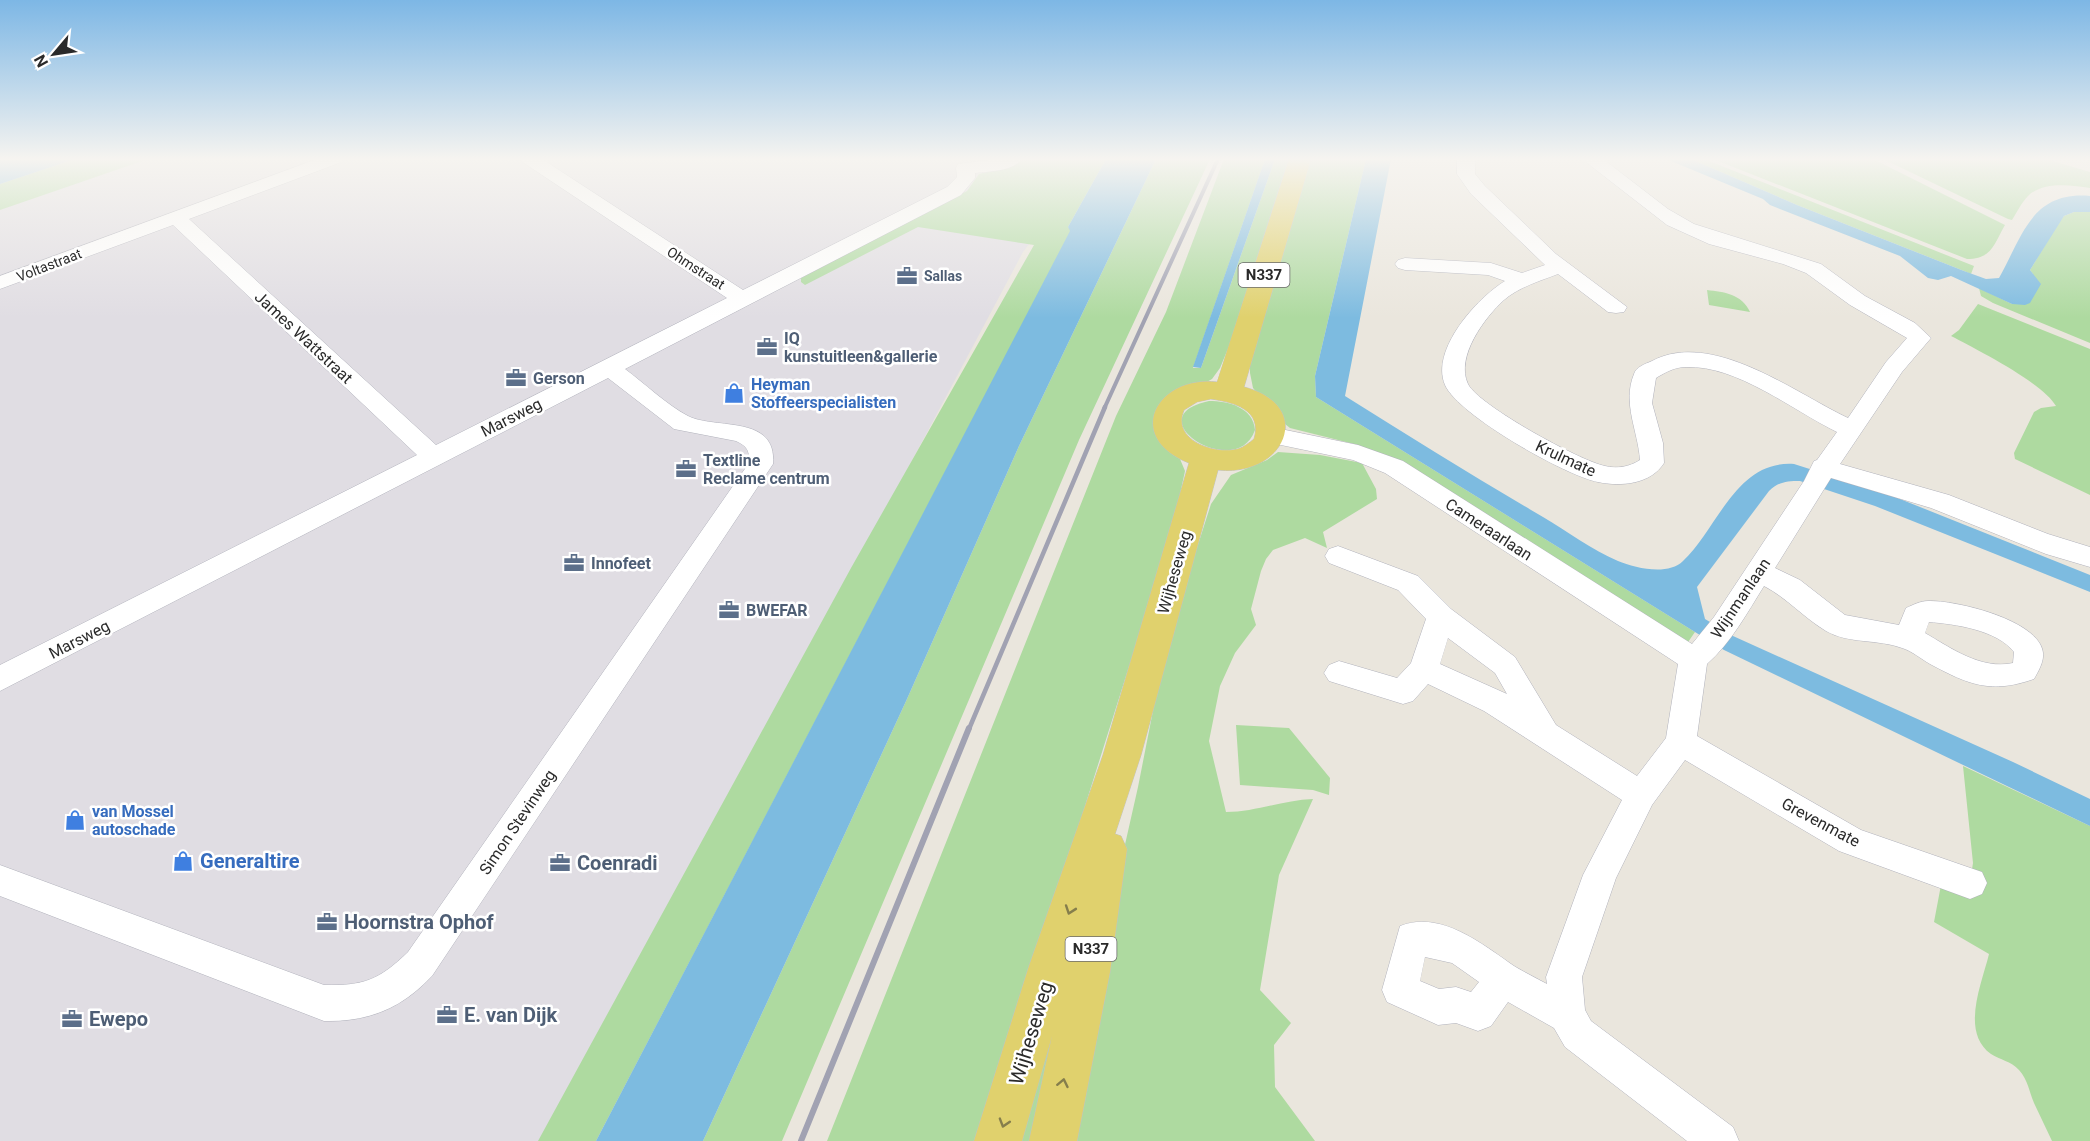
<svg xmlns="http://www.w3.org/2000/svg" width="2090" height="1141" font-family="Roboto,sans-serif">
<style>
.industrial{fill:#e0dde3}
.green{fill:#aedaa0}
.water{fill:#7dbbe0}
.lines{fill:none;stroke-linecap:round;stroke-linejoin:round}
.minor-casing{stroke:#b1b2bc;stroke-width:1}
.major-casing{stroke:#c3c3c3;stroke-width:1}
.minor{fill:#fff;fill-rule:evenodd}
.major{fill:#e0d16d;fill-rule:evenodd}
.rail-far2{stroke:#a1a2b2;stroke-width:4}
.rail-far1{stroke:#a1a2b2;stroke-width:4.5}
.rail{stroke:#a1a2b2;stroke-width:6}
.oneway{stroke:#857e4c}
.labels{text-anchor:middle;stroke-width:5;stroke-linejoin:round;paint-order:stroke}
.far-street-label{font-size:14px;fill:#2a2a2a;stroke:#fff}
.far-service-label{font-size:14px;font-weight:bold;fill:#4e5e75;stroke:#fff;text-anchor:start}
.shield{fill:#fff;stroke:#6a6a6a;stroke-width:1.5}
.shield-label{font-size:15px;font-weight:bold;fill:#2a2a2a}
.street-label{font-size:16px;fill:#2a2a2a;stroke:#fff}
.service-label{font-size:16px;font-weight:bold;fill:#4e5e75;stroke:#fff;text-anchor:start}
.shop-label{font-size:16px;font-weight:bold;fill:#366cbe;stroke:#fff;text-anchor:start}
.near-shop-label{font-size:20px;font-weight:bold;fill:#366cbe;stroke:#fff;text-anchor:start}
.near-service-label{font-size:20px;font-weight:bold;fill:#4e5e75;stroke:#fff;text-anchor:start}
.near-street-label{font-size:20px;fill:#2a2a2a;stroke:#fff}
</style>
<rect width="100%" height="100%" fill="#eae6dd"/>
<!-- industrial -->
<polygon class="industrial" points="0,159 1095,159 1023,252 550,1141 0,1141"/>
<!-- green -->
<g class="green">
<polygon points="75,159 148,159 0,210 0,184"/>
<polygon points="1024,159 1106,159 1068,227 1071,231 596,1141 538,1141 851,568 1034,245 918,227 805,285 801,282 801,278 967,191 979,174 1006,168"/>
<polygon points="1156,159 1210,159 1079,440 782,1141 703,1141 907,699 1019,446"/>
<polygon points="1224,159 1265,159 1193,368 1201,368 1275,159 1293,159 1237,327 1220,368 1212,379 1198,387 1176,393 1175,455 1180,459 1185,471 1173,527 1050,917 982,1141 827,1141 1116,416 1166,312"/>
<polygon points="1310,159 1366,159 1315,376 1316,397 1695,632 1686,645 1401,464 1358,445 1290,428 1280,420 1253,388 1250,373 1250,359"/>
<polygon points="1691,159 1704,159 1974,266 1971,274 1964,271 1797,205"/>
<path d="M1713 159H1873L2005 225C1994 244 1992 259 1967 259Z"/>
<path d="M1883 159H2046L2090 172V188C2072 185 2043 181 2028 196 2022 202 2017 212 2012 220L2008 219Z"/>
<polygon points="2074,212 2090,212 2090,343 1993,303 1981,296 1979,288 2012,304 2033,274 2030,270 2059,222 2064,216"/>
<path d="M1707 290C1724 292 1742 294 1750 312L1709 305Z"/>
<path d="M1978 304 2090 349V495L2015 459 2014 453 2034 412 2041 408 2056 406C2043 383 1976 349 1951 336L1959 330Z"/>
<path d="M1209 401C1228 401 1253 407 1255 430 1237 483 1133 417 1209 401Z"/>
<path d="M1278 452 1320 455 1362 463 1376 489 1377 499 1323 532 1327 548 1305 538 1273 550 1266 559 1261 571 1251 609 1256 625 1235 653 1220 686 1209 741 1226 812C1255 812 1283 800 1313 799L1279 875 1260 990 1291 1023 1274 1045 1275 1087 1315 1141H1065L1105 933 1138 787 1162 665 1187 579 1211 504 1231 475 1267 460Z"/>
<polygon points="1236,725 1289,728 1330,778 1329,795 1313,790 1240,785"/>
<path d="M1963 766 2090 826V1141H2052C2046 1128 2040 1116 2034 1103 2029 1091 2028 1080 2019 1070 2011 1061 2000 1060 1991 1054 1960 1032 1982 983 1989 954L1934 922 1941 885 1968 894 1973 863Z"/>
<polygon points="1069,986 1039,1141 1019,1141 1051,1035"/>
</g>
<!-- water -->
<g class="water">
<polygon points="0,159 75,159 0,184"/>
<polygon points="1106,159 1156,159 1019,446 907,699 703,1141 596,1141 1070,231 1068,227"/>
<polygon points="1265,159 1275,159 1201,368 1193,367"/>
<path d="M1366 159H1391L1345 396C1410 437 1476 478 1543 517 1567 531 1592 550 1618 561 1635 568 1668 576 1683 561 1718 528 1736 460 1794 464L1885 493 2090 575V592L1875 506 1800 481C1787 481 1778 482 1769 491L1697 587 1705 619 1733 636 2013 762 2090 799V826L1724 650 1316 397 1315 376Z"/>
<path d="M1666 159H1691L1797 205 1964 271 1986 279 1999 278C2023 235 2032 191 2090 196V212H2074L2064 216 2030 270 2041 284 2030 303 2025 305 2012 304 1951 276 1938 280 1928 278 1900 256 1770 205 1763 199Z"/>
</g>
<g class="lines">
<!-- minor casing -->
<g class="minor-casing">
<g id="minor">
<path d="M317 159H342L339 163 189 219 436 445 727 298 524 163 521 159H542L743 290 947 187 957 177 956 168 958 164 998 159H1022C1012 172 990 171 975 173V178L961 195 625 369C644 383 667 405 688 416 716 430 777 414 773 464L432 976C402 1008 369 1022 324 1021L0 896V865L324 985C364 986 379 980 408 952L749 463C750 451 747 446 736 441L674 429 608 378 0 691V665L417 455 173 225 0 289V276Z"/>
<path d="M1457 159H1475V174L1485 186 1556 254 1627 307 1624 312 1616 313 1608 312 1558 274C1540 281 1519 287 1504 300 1485 317 1455 357 1468 384 1478 405 1580 461 1605 466 1617 469 1629 467 1640 460 1638 431 1622 403 1634 374 1636 367 1645 364 1652 361 1712 329 1795 393 1848 418L1886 362 1907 338 1850 305 1806 273 1783 264 1709 244 1667 225 1582 159H1603L1668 209 1694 224 1821 264 1865 296 1915 323 1931 338 1902 372 1840 464 1949 495 2048 534 2090 547V567L2046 554 1931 508 1831 478 1775 568 1800 580 1845 615 1899 625 1906 608C1913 605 1920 601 1928 601 1955 600 2040 620 2043 653 2044 662 2038 672 2034 679 1991 694 1969 685 1930 664 1921 659 1912 651 1902 648 1879 639 1848 644 1826 631 1804 618 1787 598 1764 586 1747 613 1731 643 1707 664L1697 736 1861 830 1982 872 1987 883 1982 894 1970 899 1839 851 1685 760 1652 805 1616 878 1582 977 1585 1010 1591 1021 1733 1127 1739 1141H1687L1565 1047 1554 1028 1508 1002 1491 1026 1478 1031 1456 1023 1438 1025 1387 1002 1382 990 1400 926C1441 910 1482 944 1514 966 1524 972 1536 978 1547 984L1546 977 1583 875 1622 800 1484 711 1428 684 1413 701 1403 704 1329 681 1324 673 1329 665 1339 661 1397 678 1411 663 1426 619 1398 590 1329 563 1325 556 1329 549 1338 546 1418 576 1451 609 1515 657 1556 725 1637 776 1666 738 1678 664 1385 473 1353 460 1262 441 1259 435 1262 429 1271 427 1358 445 1403 461 1692 644 1714 617 1804 481 1814 461 1817 460 1837 432C1792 410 1737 365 1686 367 1675 367 1666 372 1656 378L1652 403 1663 443 1664 463C1651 484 1621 487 1598 482 1566 476 1458 415 1445 385 1430 350 1477 298 1505 281L1488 275 1405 270 1398 268 1395 264 1398 260 1405 258 1491 263 1522 273 1545 265 1471 194 1457 174ZM1929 622C1955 624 1997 630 2014 652L2013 663C1981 670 1951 648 1925 633ZM1448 638 1495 673 1507 694 1440 664ZM1425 957 1452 963 1479 982 1471 992 1456 987 1439 989 1420 981Z"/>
</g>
</g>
<!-- major casing -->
<g class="major-casing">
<path id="major" d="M1289 159H1311L1244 387C1316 406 1285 477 1218 470L1141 755 1115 834 1121 836 1127 849 1110 972 1077 1141H1029L1052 1036 1022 1141H974L1029 966 1103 755 1189 463C1123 437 1157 375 1217 382ZM1211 399C1234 402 1263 410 1254 439 1249 443 1244 447 1238 449 1214 455 1171 440 1184 410L1197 402Z"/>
</g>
<!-- minor -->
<use href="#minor" class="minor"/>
<!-- major -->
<use href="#major" class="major"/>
<!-- rail-far2 -->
<polyline class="rail-far2" points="1104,409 1218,159"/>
<!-- rail-far1 -->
<polyline class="rail-far1" points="969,729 1105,407"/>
<!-- rail -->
<polyline class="rail" points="801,1141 969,728"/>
</g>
<!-- one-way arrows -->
<defs><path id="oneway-chevron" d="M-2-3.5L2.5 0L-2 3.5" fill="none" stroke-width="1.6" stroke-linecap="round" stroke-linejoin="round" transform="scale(1.5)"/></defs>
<g class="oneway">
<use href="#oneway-chevron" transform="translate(1070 910) rotate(109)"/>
<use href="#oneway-chevron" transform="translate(1063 1083) rotate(-78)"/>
<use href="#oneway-chevron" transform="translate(1004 1123) rotate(107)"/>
</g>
<!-- sky -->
<linearGradient id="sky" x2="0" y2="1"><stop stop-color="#7db7e5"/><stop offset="0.5" stop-color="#f6f4f0"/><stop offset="1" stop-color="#f6f4f0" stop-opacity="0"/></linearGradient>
<rect width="2090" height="318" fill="url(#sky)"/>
<!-- icons -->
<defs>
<g id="office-bare" transform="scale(1.62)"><path d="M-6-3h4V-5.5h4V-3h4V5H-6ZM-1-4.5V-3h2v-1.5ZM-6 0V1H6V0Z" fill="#5c6f8a" stroke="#fff" stroke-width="2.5" paint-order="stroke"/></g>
<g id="shop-bare" transform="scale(1.62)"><path d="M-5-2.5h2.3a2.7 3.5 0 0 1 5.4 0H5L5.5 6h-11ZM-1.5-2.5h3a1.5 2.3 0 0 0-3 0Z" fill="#3f7fe0" stroke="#fff" stroke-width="2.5" paint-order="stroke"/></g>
</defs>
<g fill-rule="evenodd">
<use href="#office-bare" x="907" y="276"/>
<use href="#office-bare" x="767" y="347"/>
<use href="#office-bare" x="516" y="378"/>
<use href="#shop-bare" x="734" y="393"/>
<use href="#office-bare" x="686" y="469"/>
<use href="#office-bare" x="574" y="563"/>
<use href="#office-bare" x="729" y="610"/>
<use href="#shop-bare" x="75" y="820"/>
<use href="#shop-bare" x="183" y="861"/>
<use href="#office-bare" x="560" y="863"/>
<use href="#office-bare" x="327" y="922"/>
<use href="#office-bare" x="447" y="1015"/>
<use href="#office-bare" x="72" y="1019"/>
</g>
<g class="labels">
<!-- far-street labels -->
<g class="far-street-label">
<text transform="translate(49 265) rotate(-21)" y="5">Voltastraat</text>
<text transform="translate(696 268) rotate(33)" y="5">Ohmstraat</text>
</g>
<!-- far-service labels -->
<g class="far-service-label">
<text x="924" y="281">Sallas</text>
</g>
<!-- shield labels -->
<g class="shield">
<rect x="1238.5" y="263" width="51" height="24" rx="4.5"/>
<rect x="1065.5" y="937" width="51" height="24" rx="4.5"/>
</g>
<g class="shield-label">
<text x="1264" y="280">N337</text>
<text x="1091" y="954">N337</text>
</g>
<!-- street labels -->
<g class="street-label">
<text transform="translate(304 337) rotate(43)" y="6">James Wattstraat</text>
<text transform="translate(511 417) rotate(-27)" y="6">Marsweg</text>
<text transform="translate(1566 458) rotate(25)" y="6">Krulmate</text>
<text transform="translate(1489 529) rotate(33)" y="6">Cameraarlaan</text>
<text transform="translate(1174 572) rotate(-74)" y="6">Wijheseweg</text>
<text transform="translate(1740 598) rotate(-56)" y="6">Wijnmanlaan</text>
<text transform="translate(79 639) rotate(-27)" y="6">Marsweg</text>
<text transform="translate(517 822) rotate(-56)" y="6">Simon Stevinweg</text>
<text transform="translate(1821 822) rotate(28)" y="6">Grevenmate</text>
</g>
<!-- service labels -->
<g class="service-label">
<text x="784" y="344">IQ<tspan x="784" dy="18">kunstuitleen&amp;gallerie</tspan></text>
<text x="533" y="384">Gerson</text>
<text x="703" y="466">Textline<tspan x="703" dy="18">Reclame centrum</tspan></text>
<text x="591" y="569">Innofeet</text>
<text x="746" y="616">BWEFAR</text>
</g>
<!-- shop labels -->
<g class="shop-label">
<text x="751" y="390">Heyman<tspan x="751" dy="18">Stoffeerspecialisten</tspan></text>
<text x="92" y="817">van Mossel<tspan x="92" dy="18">autoschade</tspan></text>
</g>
<!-- near-shop labels -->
<g class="near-shop-label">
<text x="200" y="868">Generaltire</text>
</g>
<!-- near-service labels -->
<g class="near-service-label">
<text x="577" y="870">Coenradi</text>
<text x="344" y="929">Hoornstra Ophof</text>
<text x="464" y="1022">E. van Dijk</text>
<text x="89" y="1026">Ewepo</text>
</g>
<!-- near-street labels -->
<g class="near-street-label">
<text transform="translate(1031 1033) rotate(-73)" y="7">Wijheseweg</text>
</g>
</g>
<!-- north arrow -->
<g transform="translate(54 54) rotate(241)" stroke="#ffffff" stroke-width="4.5" paint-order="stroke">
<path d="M0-4.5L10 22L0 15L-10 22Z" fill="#2a2a2a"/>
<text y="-9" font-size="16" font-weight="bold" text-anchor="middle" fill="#2a2a2a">N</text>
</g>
</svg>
